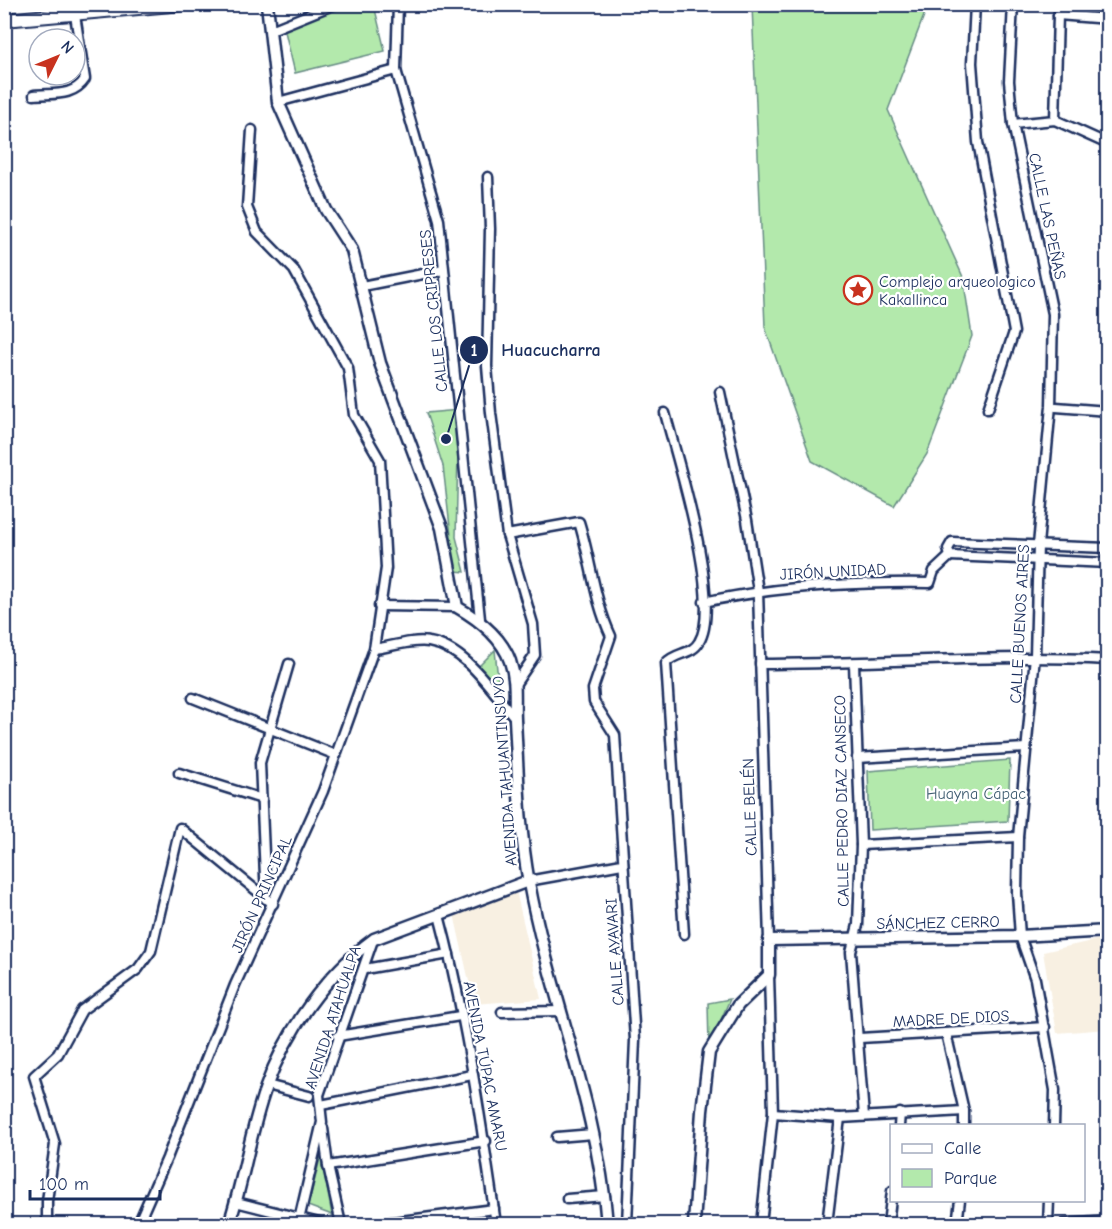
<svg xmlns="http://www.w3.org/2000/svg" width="1112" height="1229" font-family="'Comic Neue',sans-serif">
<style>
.built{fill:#f8f0e2}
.green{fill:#b3e9ac;stroke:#678c85;stroke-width:1.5}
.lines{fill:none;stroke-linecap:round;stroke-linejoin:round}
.minor-casing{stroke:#1b2f5e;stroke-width:13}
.tertiary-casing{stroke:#1b2f5e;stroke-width:15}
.secondary-casing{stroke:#1b2f5e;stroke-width:16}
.minor{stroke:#fff;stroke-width:8}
.tertiary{stroke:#fff;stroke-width:10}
.secondary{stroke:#fff;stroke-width:12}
.labels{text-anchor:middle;stroke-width:4.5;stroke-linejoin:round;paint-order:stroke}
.street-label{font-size:16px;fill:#1b2f5e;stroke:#fff}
.poi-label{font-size:16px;fill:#1b2f5e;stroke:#fff;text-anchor:start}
.park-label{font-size:16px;fill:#415e72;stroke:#fff}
.leader{fill:none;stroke:#1b2f5e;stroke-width:2}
.callout-dot{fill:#1b2f5e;stroke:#fff;stroke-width:2}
.mark-label{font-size:18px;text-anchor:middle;font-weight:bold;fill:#fff}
.callout-label{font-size:18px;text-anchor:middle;font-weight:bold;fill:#1b2f5e;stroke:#fff;stroke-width:4.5;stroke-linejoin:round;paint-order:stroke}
</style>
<rect width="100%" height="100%" fill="#fff"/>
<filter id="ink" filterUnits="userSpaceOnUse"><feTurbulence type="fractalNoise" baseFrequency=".0167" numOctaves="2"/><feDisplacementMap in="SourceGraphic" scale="12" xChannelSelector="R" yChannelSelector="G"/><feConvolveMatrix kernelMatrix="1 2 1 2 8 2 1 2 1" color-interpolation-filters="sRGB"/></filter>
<g filter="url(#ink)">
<!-- built -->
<g class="built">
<polygon points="516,891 541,999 474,1004 454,914"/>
<polygon points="1105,938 1107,1029 1057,1033 1043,952"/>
</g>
<!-- green -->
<g class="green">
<polygon points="359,5 374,5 385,51 295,73 283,23"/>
<polygon points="752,5 928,5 888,110 963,277 972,336 927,454 894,506 812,461 765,327"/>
<polygon points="459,410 456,537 465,572 455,571 443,466 426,413"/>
<polygon points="495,650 499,689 479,666"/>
<polygon points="1010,760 1008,821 870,830 868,771"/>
<polygon points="730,999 709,1047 708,1003"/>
<polygon points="321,1155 332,1215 308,1206"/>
</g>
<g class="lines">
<!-- minor casing -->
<g class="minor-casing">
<g id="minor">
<polyline points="5,4 6,20"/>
<polyline points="398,4 396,70 439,220 480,619"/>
<polyline points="975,4 972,63 978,142 1014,332 988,409"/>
<polyline points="1013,4 1009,81 1013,124 1053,314 1051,406 1038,545 1035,656 1018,837 1017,893 1020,936 1035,979 1055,1090 1054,1126"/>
<polyline points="1058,15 1108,19"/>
<polyline points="271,30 335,4"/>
<path d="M34 95C54 93 73 97 85 79L75 15"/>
<polyline points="278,102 396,70"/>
<polyline points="1055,120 1058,15 1064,4"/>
<polyline points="1013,124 1055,120 1108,144"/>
<polyline points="488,177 490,229 487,366 491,413 507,535 533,624 535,655 516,683"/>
<polyline points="362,286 443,270"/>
<polyline points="720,392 747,520 758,591 769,940"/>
<polyline points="1056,407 1108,411"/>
<path d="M665 413C677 459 723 603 699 642 692 655 675 652 666 663L684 934"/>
<path d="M507 535 579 522C591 560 594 600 611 636L593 689 594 702 615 735 635 1040 627 1224"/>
<polyline points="1108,548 952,542 948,549 950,556 1108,563"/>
<path d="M704 602C779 586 854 582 930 583L934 571 950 556"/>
<polyline points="379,606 457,607"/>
<path d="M374 649C390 647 413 639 429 642 466 648 492 691 515 718"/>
<path d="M760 664C876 664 992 654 1108 660"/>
<polyline points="854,664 861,845 858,925 851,952 864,1116"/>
<polyline points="193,698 336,755"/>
<polyline points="857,758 1026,748"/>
<polyline points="179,773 262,799"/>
<polyline points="861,845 1018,837"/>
<polyline points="528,881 622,864"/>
<polyline points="266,899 260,763 289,664"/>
<path d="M439 915C466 1016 481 1121 496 1224"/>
<polyline points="365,969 449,954"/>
<polyline points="502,1012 561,1011"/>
<polyline points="946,1033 964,1111 964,1126"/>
<polyline points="338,1036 460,1016"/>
<polyline points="860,1038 1045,1027"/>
<polyline points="267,1085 309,1096"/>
<polyline points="321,1105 472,1075"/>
<polyline points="773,1113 840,1118 964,1111"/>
<polyline points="899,1126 900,1113"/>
<polyline points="323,1128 328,1166 341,1224"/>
<polyline points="557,1137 593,1134"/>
<polyline points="328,1166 486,1141"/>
<polyline points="567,1199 605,1196"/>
<polyline points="236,1202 323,1224"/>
<polyline points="47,1224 47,1201 55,1144 34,1076 58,1054 82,1010 138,969 151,951 180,828 273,904"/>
<polyline points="138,1224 167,1158 235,985 323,791 374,649 386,568 380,460 354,415 348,368 294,270 257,232 247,207 252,130"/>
<polyline points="298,1224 322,1122 319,1095 373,940"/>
<polyline points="377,1224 494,1209"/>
<polyline points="761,1224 773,1113 769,975"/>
<polyline points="827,1224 840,1118"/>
<polyline points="888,1224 892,1191"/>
<polyline points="957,1224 960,1200"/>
<polyline points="1048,1224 1049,1200"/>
<polyline points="1064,1224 1108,1221"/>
</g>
</g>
<!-- tertiary casing -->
<g class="tertiary-casing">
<g id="tertiary">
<path d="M267 4 278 102 326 210 352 250 380 363 442 528 457 607C478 619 501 636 510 661 517 681 514 699 515 719 518 774 519 829 529 883 550 997 598 1107 607 1224"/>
<path d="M229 1224C244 1179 250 1131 266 1087 286 1031 326 974 374 939L528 881"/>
<polyline points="694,1224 702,1111 709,1052 738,1005 769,975 769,940 1020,936 1108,931"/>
</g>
</g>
<!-- secondary casing -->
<g class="secondary-casing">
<g id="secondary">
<polyline points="267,4 267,5"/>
<polyline points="4,20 183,4"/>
</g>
</g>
<!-- minor -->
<use href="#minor" class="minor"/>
<!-- tertiary -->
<use href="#tertiary" class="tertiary"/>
<!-- secondary -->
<use href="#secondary" class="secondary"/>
</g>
</g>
<!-- icons -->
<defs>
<g id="sight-ring" transform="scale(1.5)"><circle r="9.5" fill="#fff" stroke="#c8321e" stroke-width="1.5"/><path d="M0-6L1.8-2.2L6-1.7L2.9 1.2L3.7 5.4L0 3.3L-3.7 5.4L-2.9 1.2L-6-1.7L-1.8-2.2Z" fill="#c8321e"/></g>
</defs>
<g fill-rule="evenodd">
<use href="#sight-ring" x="858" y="290"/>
</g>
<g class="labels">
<!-- street labels -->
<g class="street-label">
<text transform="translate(1048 216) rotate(78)" y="6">CALLE LAS PEÑAS</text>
<text transform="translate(433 311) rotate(-96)" y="6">CALLE LOS CRIPRESES</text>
<text transform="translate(833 571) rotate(-3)" y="6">JIRÓN UNIDAD</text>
<text transform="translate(1019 624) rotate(-87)" y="6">CALLE BUENOS AIRES</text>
<text transform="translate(504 771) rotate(-94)" y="6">AVENIDA TAHUANTINSUYO</text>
<text transform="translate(841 801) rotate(-91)" y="6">CALLE PEDRO DIAZ CANSECO</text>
<text transform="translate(749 807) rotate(-92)" y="6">CALLE BELÉN</text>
<text transform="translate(261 894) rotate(-66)" y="6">JIRÓN PRINCIPAL</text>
<text transform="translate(938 922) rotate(-1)" y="6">SÁNCHEZ CERRO</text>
<text transform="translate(614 952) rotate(-94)" y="6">CALLE AYAVARI</text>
<text transform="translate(332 1017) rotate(-72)" y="6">AVENIDA ATAHUALPA</text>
<text transform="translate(951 1018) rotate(-3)" y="6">MADRE DE DIOS</text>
<text transform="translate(486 1066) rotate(79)" y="6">AVENIDA TÚPAC AMARU</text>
</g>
<!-- poi labels -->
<g class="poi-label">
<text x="879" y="287">Complejo arqueologico<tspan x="879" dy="18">Kakallinca</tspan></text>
</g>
<!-- park labels -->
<g class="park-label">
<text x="976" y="799">Huayna Cápac</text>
</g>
</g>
<!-- callouts -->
<path class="leader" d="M446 439L474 350"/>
<g class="callout-dot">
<circle cx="446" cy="439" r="6"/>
<circle cx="474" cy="350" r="15"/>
</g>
<g class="mark-label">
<text x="474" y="356">1</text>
</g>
<g class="callout-label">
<text x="551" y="356">Huacucharra</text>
</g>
<!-- margin -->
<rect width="1112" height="1229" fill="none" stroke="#fff" stroke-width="24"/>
<rect x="12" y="12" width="1088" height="1205" fill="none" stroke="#1b2f5e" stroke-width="2" filter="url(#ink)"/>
<!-- legend -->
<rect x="890" y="1124" width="195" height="78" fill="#ffffff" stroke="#a4acbf" stroke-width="1.5"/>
<rect x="902" y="1144" width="30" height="9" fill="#ffffff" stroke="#a4acbf" stroke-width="1.5"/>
<text x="944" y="1154" font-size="18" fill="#1b2f5e">Calle</text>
<rect x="902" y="1169" width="30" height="18" fill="#b3e9ac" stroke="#a4acbf" stroke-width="1.5"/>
<text x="944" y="1184" font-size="18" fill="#1b2f5e">Parque</text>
<!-- north arrow -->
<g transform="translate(57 57) rotate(47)"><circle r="28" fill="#ffffff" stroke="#a4acbf" stroke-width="1.5"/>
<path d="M0-4.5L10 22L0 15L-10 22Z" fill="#c8321e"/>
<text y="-9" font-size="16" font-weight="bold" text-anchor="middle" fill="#1b2f5e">N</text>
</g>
<!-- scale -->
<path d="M30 1190v9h130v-9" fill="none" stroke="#1b2f5e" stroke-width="3"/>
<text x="39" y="1190" font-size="18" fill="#1b2f5e" stroke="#ffffff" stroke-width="4.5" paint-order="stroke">100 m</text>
</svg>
